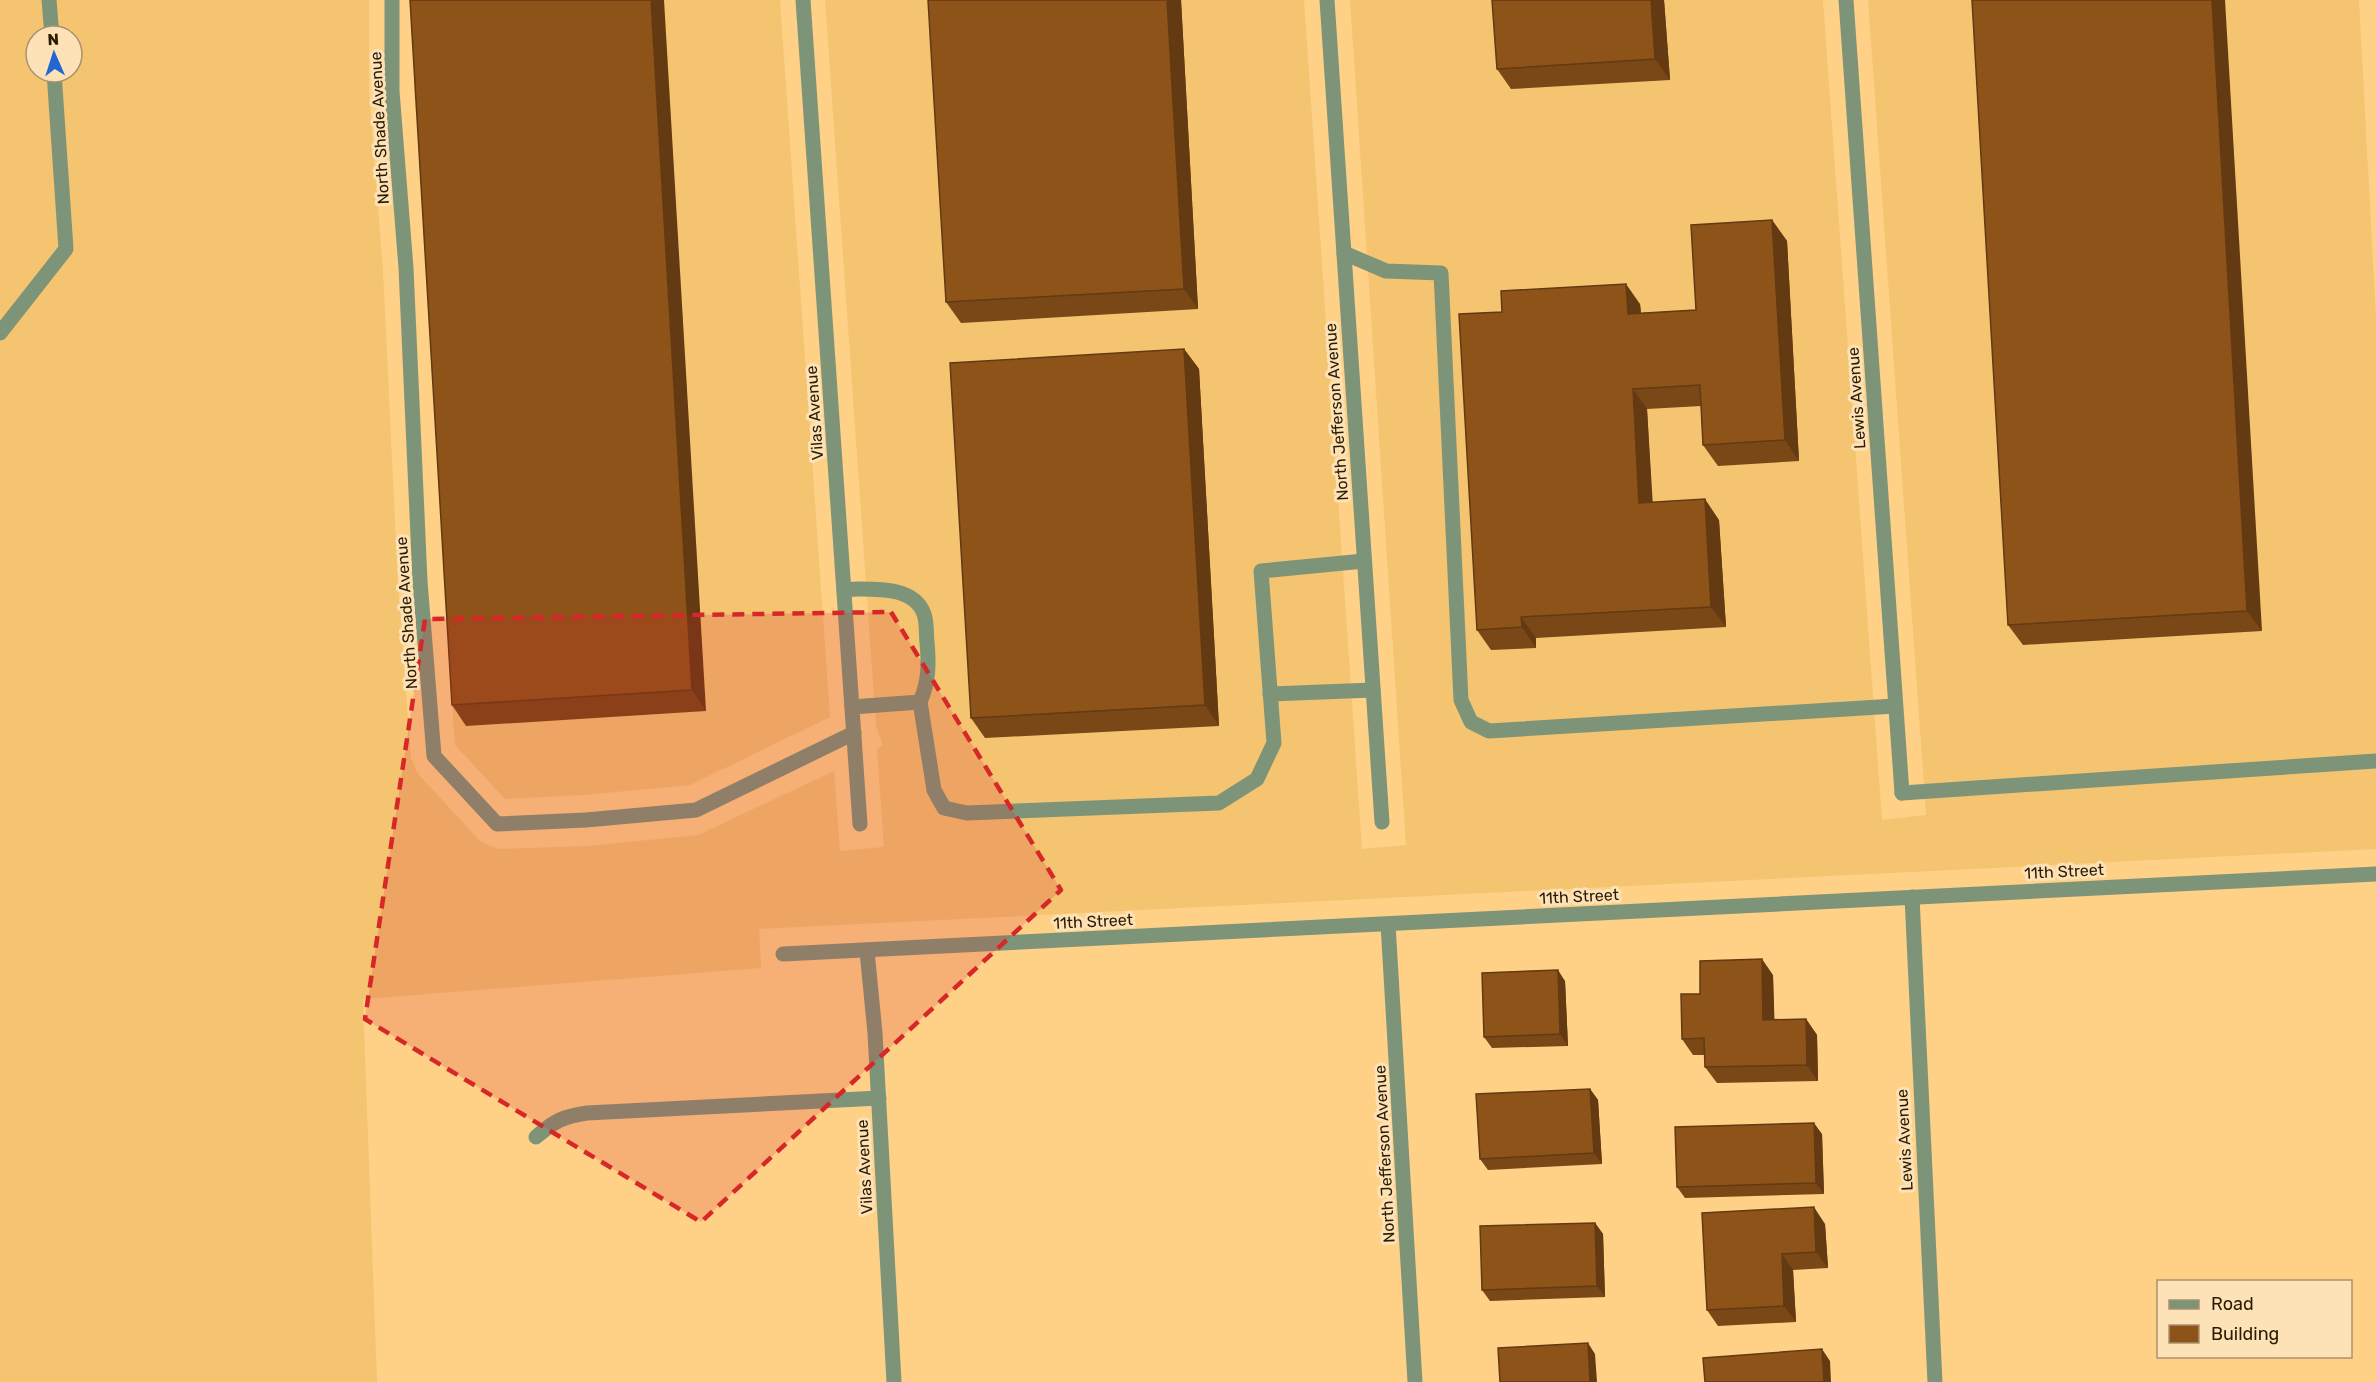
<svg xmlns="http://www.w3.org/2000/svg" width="2376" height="1382" font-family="Rubik,sans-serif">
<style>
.built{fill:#f4c471;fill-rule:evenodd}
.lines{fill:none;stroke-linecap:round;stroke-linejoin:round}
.lane{stroke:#7e9479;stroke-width:15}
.street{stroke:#7e9479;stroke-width:15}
.wall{fill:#7a4716}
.shaded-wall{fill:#633a12}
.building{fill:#8e5319;stroke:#633a12;stroke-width:1.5}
.marked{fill:#d62828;fill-opacity:0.2;stroke:#d62828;stroke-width:4.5;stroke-dasharray:12 8;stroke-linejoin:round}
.labels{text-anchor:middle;stroke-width:6;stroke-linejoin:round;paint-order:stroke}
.street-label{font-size:16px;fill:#2c1b00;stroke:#fde2b7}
</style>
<rect width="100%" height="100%" fill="#fed187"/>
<!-- built -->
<g class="built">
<path d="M0 0H369V93L383 269 398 583 411 758 418 774 481 842 498 849 588 846 698 835 834 771 840 851 884 847 877 749 883 745 876 726 825 0H1304L1362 849 1406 845 1350 0H1823L1882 820 1926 815 1868 0H2359L2376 317V849L759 929 761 968 363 999 377 1382H0ZM36 36H72V72H36Z"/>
<polygon points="414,0 780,0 830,717 690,785 584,795 505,799 455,745 443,580 428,266 414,90"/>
</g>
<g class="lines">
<!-- lane -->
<g class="lane">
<polyline points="49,0 52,36"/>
<polyline points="392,0 392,91 406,268 420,581 434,756 497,824 586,820 696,810 854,733"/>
<polyline points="1344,253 1386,271 1441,273 1461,700 1471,722 1489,731 1895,706"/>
<polyline points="0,333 66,249 54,72"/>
<path d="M844 589C870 590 913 584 924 614 927 622 926 634 927 642 929 664 929 681 920 702L852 707"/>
<polyline points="1270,694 1373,690"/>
<polyline points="920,702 934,790 944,808 967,813 1219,803 1257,779 1274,743 1261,571 1364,561"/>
<polyline points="1902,793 2376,761"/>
<path d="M536 1137C554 1121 564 1116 587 1113L879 1098"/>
</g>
<!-- street -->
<g class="street">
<polyline points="803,0 860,824"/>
<polyline points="1327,0 1382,822"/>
<polyline points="1846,0 1902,793"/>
<polyline points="1912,897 1935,1382"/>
<polyline points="1388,924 1415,1382"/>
<polyline points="867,951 875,1033 894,1382"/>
<polyline points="783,954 2376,874"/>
</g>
</g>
<!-- wall -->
<g class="wall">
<polygon points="410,0 706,711 466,726 452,705"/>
<polygon points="1181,0 1198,309 961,323 946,302"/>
<polygon points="1492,0 1664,0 1670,80 1511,89 1497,69"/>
<polygon points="1972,0 2262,631 2023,645 2008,625"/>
<polygon points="1772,220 1787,241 1799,461 1718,466 1703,445 1701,406 1647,409 1652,502 1719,520 1726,627 1536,638 1536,648 1491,650 1477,630 1640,304 1641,313 1696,310"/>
<polygon points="1184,349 1199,369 1219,726 985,738 971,718"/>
<polygon points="1773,975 1774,1020 1806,1019 1817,1035 1818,1081 1717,1083 1705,1067 1705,1055 1693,1055 1682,1039"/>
<polygon points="1565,981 1568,1046 1492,1048 1484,1037"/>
<polygon points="1590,1089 1598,1100 1602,1164 1488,1170 1480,1159"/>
<polygon points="1822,1134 1824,1194 1685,1198 1677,1187"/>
<polygon points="1702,1213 1825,1224 1828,1268 1793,1270 1796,1322 1718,1326 1707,1310"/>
<polygon points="1595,1223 1603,1234 1605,1297 1490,1301 1482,1290"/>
</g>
<!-- shaded-wall -->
<g class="shaded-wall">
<polygon points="651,0 664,0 706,711 692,690"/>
<polygon points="1167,0 1181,0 1198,309 1184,289"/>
<polygon points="1651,0 1664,0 1670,80 1655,59"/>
<polygon points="2212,0 2225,0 2262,631 2247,611"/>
<polygon points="1772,220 1787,241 1799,461 1785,440"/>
<polygon points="1626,284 1640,304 1643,334 1628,314"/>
<polygon points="1184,349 1199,369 1219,726 1205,705"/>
<polygon points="1633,389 1647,409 1654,523 1639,503"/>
<polygon points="1705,499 1719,520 1726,627 1711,607"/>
<polygon points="1521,617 1536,638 1536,648 1522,627"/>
<polygon points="1762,959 1773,975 1775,1036 1763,1020"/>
<polygon points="1558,970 1565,981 1568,1046 1560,1034"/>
<polygon points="1806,1019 1817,1035 1818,1081 1807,1065"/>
<polygon points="1590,1089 1598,1100 1602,1164 1594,1153"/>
<polygon points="1814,1123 1822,1134 1824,1194 1816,1183"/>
<polygon points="1814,1207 1825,1224 1828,1268 1816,1252"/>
<polygon points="1595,1223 1603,1234 1605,1297 1597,1286"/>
<polygon points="1782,1254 1793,1270 1796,1322 1784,1306"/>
<polygon points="1588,1343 1595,1354 1597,1382 1590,1382"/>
<polygon points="1822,1349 1830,1361 1831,1382 1824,1382"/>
</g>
<!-- building -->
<g class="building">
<polygon points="410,0 651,0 692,690 452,705"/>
<polygon points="928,0 1167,0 1184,289 946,302"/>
<polygon points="1492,0 1651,0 1655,59 1497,69"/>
<polygon points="1972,0 2212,0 2247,611 2008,625"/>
<polygon points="1772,220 1785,440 1703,445 1700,385 1633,389 1639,503 1705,499 1711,607 1521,617 1522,627 1477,630 1459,314 1502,312 1501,291 1626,284 1628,314 1696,310 1691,225"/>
<polygon points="1184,349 1205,705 971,718 950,363"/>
<polygon points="1762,959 1763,1020 1806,1019 1807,1065 1705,1067 1704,1038 1682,1039 1681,994 1700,994 1700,961"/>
<polygon points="1558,970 1560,1034 1484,1037 1482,973"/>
<polygon points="1590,1089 1594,1153 1480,1159 1476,1094"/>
<polygon points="1814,1123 1816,1183 1677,1187 1675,1127"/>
<polygon points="1814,1207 1816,1252 1782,1254 1784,1306 1707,1310 1702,1213"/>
<polygon points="1595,1223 1597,1286 1482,1290 1480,1226"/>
<polygon points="1588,1343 1590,1382 1500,1382 1498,1348"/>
<polygon points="1822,1349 1824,1382 1705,1382 1703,1358"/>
</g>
<!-- marked area -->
<path class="marked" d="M891 612 1061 890 701 1222 365 1019 425 619Z"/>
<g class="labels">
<!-- street labels -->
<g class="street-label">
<text transform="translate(379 128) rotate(-93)" y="6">North Shade Avenue</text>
<text transform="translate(1856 398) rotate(-94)" y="6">Lewis Avenue</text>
<text transform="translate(1336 412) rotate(-94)" y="6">North Jefferson Avenue</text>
<text transform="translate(814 413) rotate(-94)" y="6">Vilas Avenue</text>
<text transform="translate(406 613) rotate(-94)" y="6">North Shade Avenue</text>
<text transform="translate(2064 871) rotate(-3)" y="6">11th Street</text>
<text transform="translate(1579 896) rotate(-3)" y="6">11th Street</text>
<text transform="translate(1093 921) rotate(-3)" y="6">11th Street</text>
<text transform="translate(1904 1140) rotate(-93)" y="6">Lewis Avenue</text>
<text transform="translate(1384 1154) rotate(-93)" y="6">North Jefferson Avenue</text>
<text transform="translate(864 1167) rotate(-93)" y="6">Vilas Avenue</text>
</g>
</g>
<!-- legend -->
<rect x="2157" y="1280" width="195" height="78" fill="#fde2b7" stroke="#a9926e" stroke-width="1.5"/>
<rect x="2169" y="1300" width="30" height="9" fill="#7e9479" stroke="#a9926e" stroke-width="1.5"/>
<text x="2211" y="1310" font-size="18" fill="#2c1b00">Road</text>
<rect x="2169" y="1325" width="30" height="18" fill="#8e5319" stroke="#a9926e" stroke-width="1.5"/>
<text x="2211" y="1340" font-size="18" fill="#2c1b00">Building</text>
<!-- north arrow -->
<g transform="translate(54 54) rotate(357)"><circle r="28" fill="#fde2b7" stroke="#a9926e" stroke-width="1.5"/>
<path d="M0-4.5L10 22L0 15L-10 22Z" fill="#2266d2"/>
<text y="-9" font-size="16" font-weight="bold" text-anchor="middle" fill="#2c1b00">N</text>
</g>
</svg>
